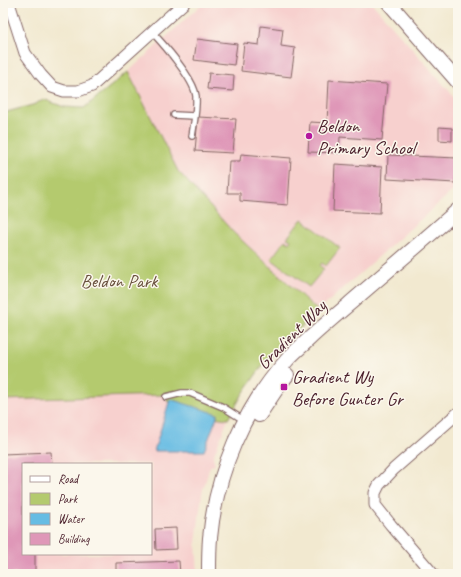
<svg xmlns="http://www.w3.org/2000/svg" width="461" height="577" font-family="Caveat,sans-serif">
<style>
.built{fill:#f7d0ce;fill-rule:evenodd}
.green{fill:#b4ca6e;stroke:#7f744c}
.water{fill:#66bce3;stroke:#586e87}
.building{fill:#df97b8}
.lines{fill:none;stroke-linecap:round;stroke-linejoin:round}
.service-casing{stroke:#856665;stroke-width:8}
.minor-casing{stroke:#856665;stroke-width:13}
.tertiary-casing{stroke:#856665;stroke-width:16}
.service{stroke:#fff;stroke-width:5.5}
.minor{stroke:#fff;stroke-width:11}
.tertiary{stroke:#fff;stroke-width:14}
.poi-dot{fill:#b5179e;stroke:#fbf7ec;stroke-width:1.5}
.labels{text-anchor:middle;stroke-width:3;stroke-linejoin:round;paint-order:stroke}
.poi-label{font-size:19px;fill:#4a1f2b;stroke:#fbf7ec;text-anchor:start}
.park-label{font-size:19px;fill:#6a523f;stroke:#fbf7ec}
.street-label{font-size:19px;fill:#4a1f2b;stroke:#fbf7ec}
</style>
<rect width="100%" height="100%" fill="#fbf7ec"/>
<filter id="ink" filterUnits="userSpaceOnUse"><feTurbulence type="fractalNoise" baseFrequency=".025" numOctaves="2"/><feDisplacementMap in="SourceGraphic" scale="8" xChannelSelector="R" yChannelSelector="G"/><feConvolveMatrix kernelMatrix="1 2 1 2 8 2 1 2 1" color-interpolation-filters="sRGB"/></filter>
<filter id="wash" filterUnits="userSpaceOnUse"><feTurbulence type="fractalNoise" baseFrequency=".012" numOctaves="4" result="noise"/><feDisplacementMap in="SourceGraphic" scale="16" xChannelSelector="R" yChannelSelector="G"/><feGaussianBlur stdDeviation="0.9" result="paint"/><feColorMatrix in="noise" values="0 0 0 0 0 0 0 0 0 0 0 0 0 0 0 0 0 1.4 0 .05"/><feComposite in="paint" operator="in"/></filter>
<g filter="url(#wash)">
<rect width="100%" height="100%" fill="#f2e9d0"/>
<!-- built -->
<g class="built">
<polygon points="203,3 372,3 458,101 458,186 318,311 234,233 178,171 128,72"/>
<path d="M164 395 228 419 213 457 215 465 210 466 202 493 196 543 198 574H3V400ZM23 464H151V554H23Z"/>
</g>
<!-- green -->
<g class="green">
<polygon points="128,72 178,171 234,233 318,311 264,363 242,395 228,419 205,416 168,402 164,395 3,400 3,113 36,104 43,99 64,107 84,108"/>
<polygon points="302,219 340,248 326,266 322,263 320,266 324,269 309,287 271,259 285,240 289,243 291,240 287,238"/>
</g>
<!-- water -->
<polygon class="water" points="170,399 218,414 204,451 154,451"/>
<g id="blocks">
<!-- building -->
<g class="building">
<polygon points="261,26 283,29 281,46 295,48 291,77 241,71 244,43 259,45"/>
<polygon points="197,39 237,44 234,65 194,60"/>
<polygon points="209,73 234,75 233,91 207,89"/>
<polygon points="329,80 387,84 382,140 340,137 339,153 308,152 310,122 327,123"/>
<polygon points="198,117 236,119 233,153 195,151"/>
<polygon points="439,127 452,128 452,141 439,140"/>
<polygon points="241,154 291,158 288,205 240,201 240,193 227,193 229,161 240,161"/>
<polygon points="388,155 457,158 455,183 387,179"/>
<polygon points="335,164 382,167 380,213 333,211"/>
<polygon points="51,452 52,464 23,464 23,554 35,554 35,574 3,574 3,454"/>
<polygon points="176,528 177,549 156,550 155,529"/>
<polygon points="179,561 180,574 116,574 116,563"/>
</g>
</g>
</g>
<g filter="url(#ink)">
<use href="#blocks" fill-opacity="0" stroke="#856665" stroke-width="1"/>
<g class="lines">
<!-- service casing -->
<g class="service-casing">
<g id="service">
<path d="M152 32C164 45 194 79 196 96 197 109 194 123 192 136"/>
<polyline points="174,115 194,116"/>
<polyline points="166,397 182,393 190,393 223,407 245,421"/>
</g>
</g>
<!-- minor casing -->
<g class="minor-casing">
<g id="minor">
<polyline points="9,3 25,53 41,75 52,87 64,91 78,91 92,86 184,3"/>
<polyline points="433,574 391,525 375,505 375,493 379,485 394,469 458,413"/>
</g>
</g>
<!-- tertiary casing -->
<g class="tertiary-casing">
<g id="tertiary">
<polyline points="389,3 458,82"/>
<polyline points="259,415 279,385 287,375"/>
<path d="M209 574C209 562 209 550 210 538 216 473 244 408 287 360 294 352 302 346 309 339 322 327 335 316 348 305 385 273 422 242 458 210"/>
</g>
</g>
<!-- service -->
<use href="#service" class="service"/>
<!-- minor -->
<use href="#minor" class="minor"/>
<!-- tertiary -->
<use href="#tertiary" class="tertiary"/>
</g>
</g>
<!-- markers -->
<g class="poi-dot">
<circle cx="309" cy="136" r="4"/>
<rect x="280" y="383" width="8" height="8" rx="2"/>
</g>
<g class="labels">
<!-- poi labels -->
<g class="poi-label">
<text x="317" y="132">Beldon<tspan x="317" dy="22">Primary School</tspan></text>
<text x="292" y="383">Gradient Wy<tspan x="292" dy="22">Before Gunter Gr</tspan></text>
</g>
<!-- park labels -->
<g class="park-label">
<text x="119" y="287">Beldon Park</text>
</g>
<!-- street labels -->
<g class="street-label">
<text transform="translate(291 334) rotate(-45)" y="7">Gradient Way</text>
</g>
</g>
<!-- margin -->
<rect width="461" height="577" fill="none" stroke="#fbf7ec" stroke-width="16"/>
<!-- legend -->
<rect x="22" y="463" width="130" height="92" fill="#fbf7ec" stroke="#b4a19f"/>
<rect x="30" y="476" width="20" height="6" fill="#ffffff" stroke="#b4a19f"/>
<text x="58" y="483" font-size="12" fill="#4a1f2b">Road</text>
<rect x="30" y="493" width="20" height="12" fill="#b4ca6e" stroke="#b4a19f"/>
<text x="58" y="503" font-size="12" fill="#4a1f2b">Park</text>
<rect x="30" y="513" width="20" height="12" fill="#66bce3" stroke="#b4a19f"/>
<text x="58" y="523" font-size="12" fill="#4a1f2b">Water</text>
<rect x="30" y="533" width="20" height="12" fill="#df97b8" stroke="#b4a19f"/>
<text x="58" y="543" font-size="12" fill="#4a1f2b">Building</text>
</svg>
